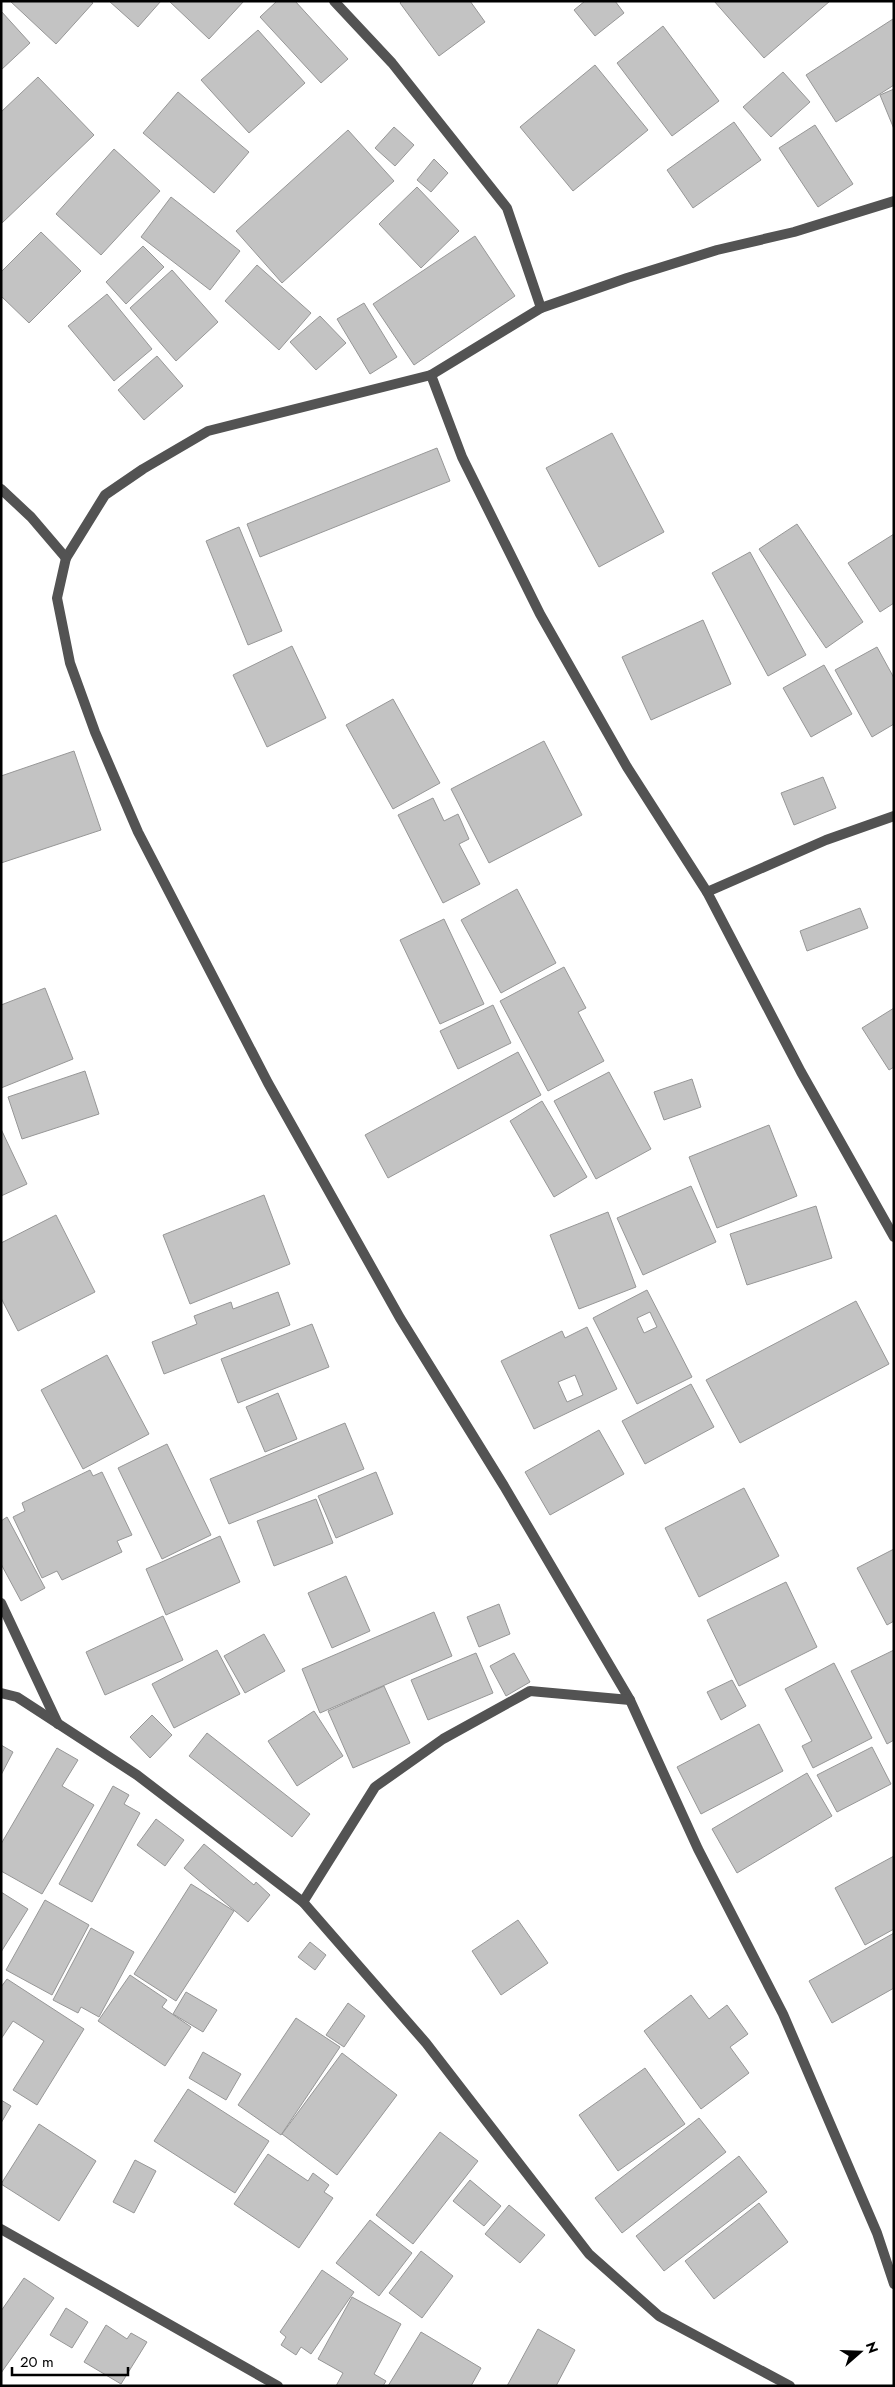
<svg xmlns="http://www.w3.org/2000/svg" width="895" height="2387" font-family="Jost,sans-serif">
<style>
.building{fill:#c3c3c3;stroke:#979797;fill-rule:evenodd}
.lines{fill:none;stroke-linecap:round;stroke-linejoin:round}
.street{stroke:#535353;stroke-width:10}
</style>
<rect width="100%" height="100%" fill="#fff"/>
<!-- building -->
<g class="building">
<polygon points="10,1 90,1 93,3 56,44"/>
<polygon points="109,1 161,1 138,27"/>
<polygon points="169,1 244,1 209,39"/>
<polygon points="277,1 295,1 348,59 321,83 260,17"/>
<polygon points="402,1 470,1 485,22 439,56 400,3"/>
<polygon points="585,1 615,1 624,13 595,36 574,10"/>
<polygon points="714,1 830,1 764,58"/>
<polygon points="1,11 30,43 1,70"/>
<polygon points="893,19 894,85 836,122 806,75"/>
<polygon points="663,26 719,101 672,136 617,63"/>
<polygon points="258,30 305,83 249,133 201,80"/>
<polygon points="595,65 648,130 573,191 520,127"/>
<polygon points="783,72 810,102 771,137 743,107"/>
<polygon points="38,77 94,135 2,223 1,112"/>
<polygon points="894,89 894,129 880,95"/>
<polygon points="178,92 249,152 214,193 143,133"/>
<polygon points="734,122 761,160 693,208 667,170"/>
<polygon points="815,125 853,184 818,207 779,148"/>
<polygon points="394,127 414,145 395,166 375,148"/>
<polygon points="348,130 394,181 282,283 236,231"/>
<polygon points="114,149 160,191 101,255 56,214"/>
<polygon points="434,159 448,173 431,192 417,180"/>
<polygon points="417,187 459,231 421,268 379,224"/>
<polygon points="171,197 240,251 210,290 141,237"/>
<polygon points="41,232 81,271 29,323 1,296 1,272"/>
<polygon points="475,236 515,296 414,365 373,304"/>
<polygon points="143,246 164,267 126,304 106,282"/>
<polygon points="257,265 311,313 279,350 225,301"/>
<polygon points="172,270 218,322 176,361 130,308"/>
<polygon points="107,294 152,349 114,381 68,326"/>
<polygon points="364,303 397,357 370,374 337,319"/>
<polygon points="320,316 346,343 316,370 290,342"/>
<polygon points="157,356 183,386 144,420 118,390"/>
<polygon points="612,433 664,532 599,567 546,468"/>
<polygon points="437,448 450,481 260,557 247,524"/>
<polygon points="797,524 863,622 826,648 759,549"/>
<polygon points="239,527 282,631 248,645 206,541"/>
<polygon points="894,534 894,603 880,612 848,563"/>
<polygon points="750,552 806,655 768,676 712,573"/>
<polygon points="703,620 731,684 651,720 622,657"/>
<polygon points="292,646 326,718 267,747 233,675"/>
<polygon points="877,647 894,678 894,724 872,737 835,670"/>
<polygon points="824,665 852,714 811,737 783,688"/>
<polygon points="393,699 440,783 393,809 346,725"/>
<polygon points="544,741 582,815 489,863 451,789"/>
<polygon points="74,751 101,830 1,863 1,776"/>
<polygon points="823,777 836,808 794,825 781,793"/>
<polygon points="433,798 444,821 458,814 469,839 459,844 480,884 443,903 398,815"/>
<polygon points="517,889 556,963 501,993 461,920"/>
<polygon points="860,908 868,928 807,951 800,931"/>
<polygon points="444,919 484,1004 440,1024 400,940"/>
<polygon points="564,967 586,1008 578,1012 604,1061 548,1091 500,1001"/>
<polygon points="45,988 73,1059 1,1088 1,1005"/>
<polygon points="493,1005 511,1043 458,1069 440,1031"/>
<polygon points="894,1008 894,1067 889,1070 862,1028"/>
<polygon points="518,1052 541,1095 388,1178 365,1135"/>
<polygon points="85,1071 99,1114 22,1139 8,1097"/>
<polygon points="609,1072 651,1149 596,1179 554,1101"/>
<polygon points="692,1079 701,1107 664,1120 654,1092"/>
<polygon points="542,1101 587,1177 554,1197 510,1121"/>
<polygon points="769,1125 797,1196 717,1228 689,1157"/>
<polygon points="1,1129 27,1184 1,1196"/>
<polygon points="691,1186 716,1242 643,1275 617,1218"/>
<polygon points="264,1195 290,1264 190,1304 163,1235"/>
<polygon points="816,1206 832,1258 747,1285 730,1234"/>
<polygon points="608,1212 636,1287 579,1309 550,1235"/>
<polygon points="56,1215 95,1292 18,1331 1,1298 1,1243"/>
<path d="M647 1290 692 1377 637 1404 593 1318ZM650 1312 657 1327 644 1333 637 1318Z"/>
<polygon points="278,1292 290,1325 164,1374 152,1342 197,1324 194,1316 231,1302 233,1309"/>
<polygon points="856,1301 889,1364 740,1443 706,1380"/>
<polygon points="312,1324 329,1367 238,1403 221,1359"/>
<path d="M587 1327 617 1389 534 1429 501 1361 562 1331 565 1338ZM575 1375 583 1395 567 1402 558 1382Z"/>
<polygon points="107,1355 149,1434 83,1469 41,1390"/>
<polygon points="691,1384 714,1427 645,1464 622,1421"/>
<polygon points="278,1393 297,1439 265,1452 246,1407"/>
<polygon points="345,1423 364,1469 229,1524 210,1479"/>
<polygon points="599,1430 624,1474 550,1515 525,1472"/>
<polygon points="167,1444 211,1535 162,1559 118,1468"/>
<polygon points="90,1470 93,1476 102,1472 132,1535 117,1541 122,1552 62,1580 57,1571 42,1578 13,1517 25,1511 22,1503"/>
<polygon points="376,1472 393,1514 336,1538 318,1496"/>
<polygon points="744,1488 779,1556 699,1597 665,1528"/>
<polygon points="316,1499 333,1543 274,1566 257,1521"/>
<polygon points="7,1517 45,1588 21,1601 1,1564 1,1521"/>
<polygon points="220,1536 240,1582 166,1615 146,1569"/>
<polygon points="894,1549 894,1621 887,1625 857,1568"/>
<polygon points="346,1576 370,1631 332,1648 308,1593"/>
<polygon points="786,1582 817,1647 739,1686 707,1620"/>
<polygon points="499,1604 510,1634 479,1647 467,1617"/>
<polygon points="434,1612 452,1656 320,1713 302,1669"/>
<polygon points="163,1616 183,1660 105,1695 86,1652"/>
<polygon points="264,1634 285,1671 245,1693 224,1656"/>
<polygon points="217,1650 240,1694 174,1728 152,1684"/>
<polygon points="894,1650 894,1740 887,1744 851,1671"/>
<polygon points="476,1653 493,1693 428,1720 411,1680"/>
<polygon points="514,1653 530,1682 506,1696 490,1666"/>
<polygon points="834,1663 872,1738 813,1768 802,1746 812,1741 785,1689"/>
<polygon points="732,1680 746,1706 721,1720 707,1692"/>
<polygon points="384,1686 410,1743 353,1768 328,1711"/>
<polygon points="314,1711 343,1756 297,1786 268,1741"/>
<polygon points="152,1715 172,1735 150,1758 130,1737"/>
<polygon points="759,1724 783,1771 701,1814 677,1767"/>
<polygon points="207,1733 310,1814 292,1837 189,1756"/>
<polygon points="1,1745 13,1752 1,1775"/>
<polygon points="872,1747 891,1784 837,1812 817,1775"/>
<polygon points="57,1748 78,1760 62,1786 94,1805 42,1894 1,1871 1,1844"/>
<polygon points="807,1773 832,1816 737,1873 712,1829"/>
<polygon points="113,1786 129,1795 124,1804 140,1813 92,1902 59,1884"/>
<polygon points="156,1819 184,1840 165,1866 137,1845"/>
<polygon points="204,1844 254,1885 256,1882 270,1895 248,1922 184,1868"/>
<polygon points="894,1856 894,1929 865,1945 835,1888"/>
<polygon points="191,1884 234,1911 176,2001 134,1974"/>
<polygon points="1,1892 28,1909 1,1952"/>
<polygon points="45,1900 89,1925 52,1995 6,1970"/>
<polygon points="518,1920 548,1963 501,1995 472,1951"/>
<polygon points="91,1928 134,1952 99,2017 81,2007 78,2013 53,2000"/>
<polygon points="894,1933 894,1988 832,2023 809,1981"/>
<polygon points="310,1942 326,1955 315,1970 298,1957"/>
<polygon points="130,1975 167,2000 162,2007 191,2027 165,2066 98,2021"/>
<polygon points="7,1979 84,2029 37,2105 13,2090 44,2041 13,2021 1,2039 1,1987"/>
<polygon points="186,1992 217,2010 203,2032 173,2014"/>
<polygon points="691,1995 709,2019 727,2005 748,2034 730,2047 749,2073 701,2109 644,2031"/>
<polygon points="348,2003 365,2016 344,2047 326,2035"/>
<polygon points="296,2018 340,2047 281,2135 238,2105"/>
<polygon points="203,2052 241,2074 226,2100 189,2078"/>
<polygon points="342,2053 397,2095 337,2175 282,2134"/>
<polygon points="645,2068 685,2124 618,2171 579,2115"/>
<polygon points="188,2089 269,2141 235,2193 154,2141"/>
<polygon points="1,2100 11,2106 1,2123"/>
<polygon points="699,2118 726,2152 622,2233 595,2198"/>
<polygon points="39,2124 96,2161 59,2221 1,2184"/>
<polygon points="440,2132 478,2161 413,2244 376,2215"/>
<polygon points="268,2154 308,2181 313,2173 329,2185 324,2192 333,2198 299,2248 234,2204"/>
<polygon points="739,2156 767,2192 664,2271 636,2236"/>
<polygon points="135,2160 156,2171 134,2213 113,2202"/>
<polygon points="470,2180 501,2206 484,2226 453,2201"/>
<polygon points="759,2203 788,2242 714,2299 685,2261"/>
<polygon points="509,2205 545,2235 520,2263 485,2234"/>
<polygon points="370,2220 412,2253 379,2296 336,2263"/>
<polygon points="421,2251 453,2276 422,2318 389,2293"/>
<polygon points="322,2270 354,2292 311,2354 301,2347 296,2355 281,2345 286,2337 280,2332"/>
<polygon points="24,2278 54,2298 1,2373 1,2311"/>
<polygon points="352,2297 401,2324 374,2374 386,2381 383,2386 336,2386 343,2373 318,2359"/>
<polygon points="66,2308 88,2322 72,2348 50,2335"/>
<polygon points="106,2325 127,2339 131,2333 147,2342 121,2384 84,2362"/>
<polygon points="538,2329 575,2350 556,2386 507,2386"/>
<polygon points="421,2332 481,2368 471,2386 388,2386"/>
</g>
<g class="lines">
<!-- street -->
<g class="street">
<polyline points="334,1 392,63 507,208 541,308"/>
<polyline points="894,201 794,232 717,250 627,278 541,308 431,375 208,431 143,469 105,495 66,558 57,598 70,663 95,732 138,832 268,1083 400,1318 504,1486 630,1700 698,1849 783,2014 877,2233 894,2284"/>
<polyline points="431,375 462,457 540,614 627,767 707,892 801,1072 894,1237"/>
<polyline points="1,489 31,517 66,558"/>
<polyline points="707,892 826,840 894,816"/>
<polyline points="1,1603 58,1724"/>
<polyline points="1,1693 17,1697 137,1775 303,1902 426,2043 589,2254 659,2316 790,2386"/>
<polyline points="303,1902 375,1787 443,1739 530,1691 630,1700"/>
<polyline points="1,2229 278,2386"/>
</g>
</g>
<!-- border -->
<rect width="895" height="2387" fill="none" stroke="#000000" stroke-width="5"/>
<!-- north arrow -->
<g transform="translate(860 2352) rotate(70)" stroke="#ffffff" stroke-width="4" paint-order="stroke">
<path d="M0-4L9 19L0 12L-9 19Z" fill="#000000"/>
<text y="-8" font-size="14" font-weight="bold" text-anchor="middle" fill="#000000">N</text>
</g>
<!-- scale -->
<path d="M12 2367v8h116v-8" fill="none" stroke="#000000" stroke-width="2.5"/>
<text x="20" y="2367" font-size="15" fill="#000000" stroke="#ffffff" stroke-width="4" paint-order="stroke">20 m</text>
</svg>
